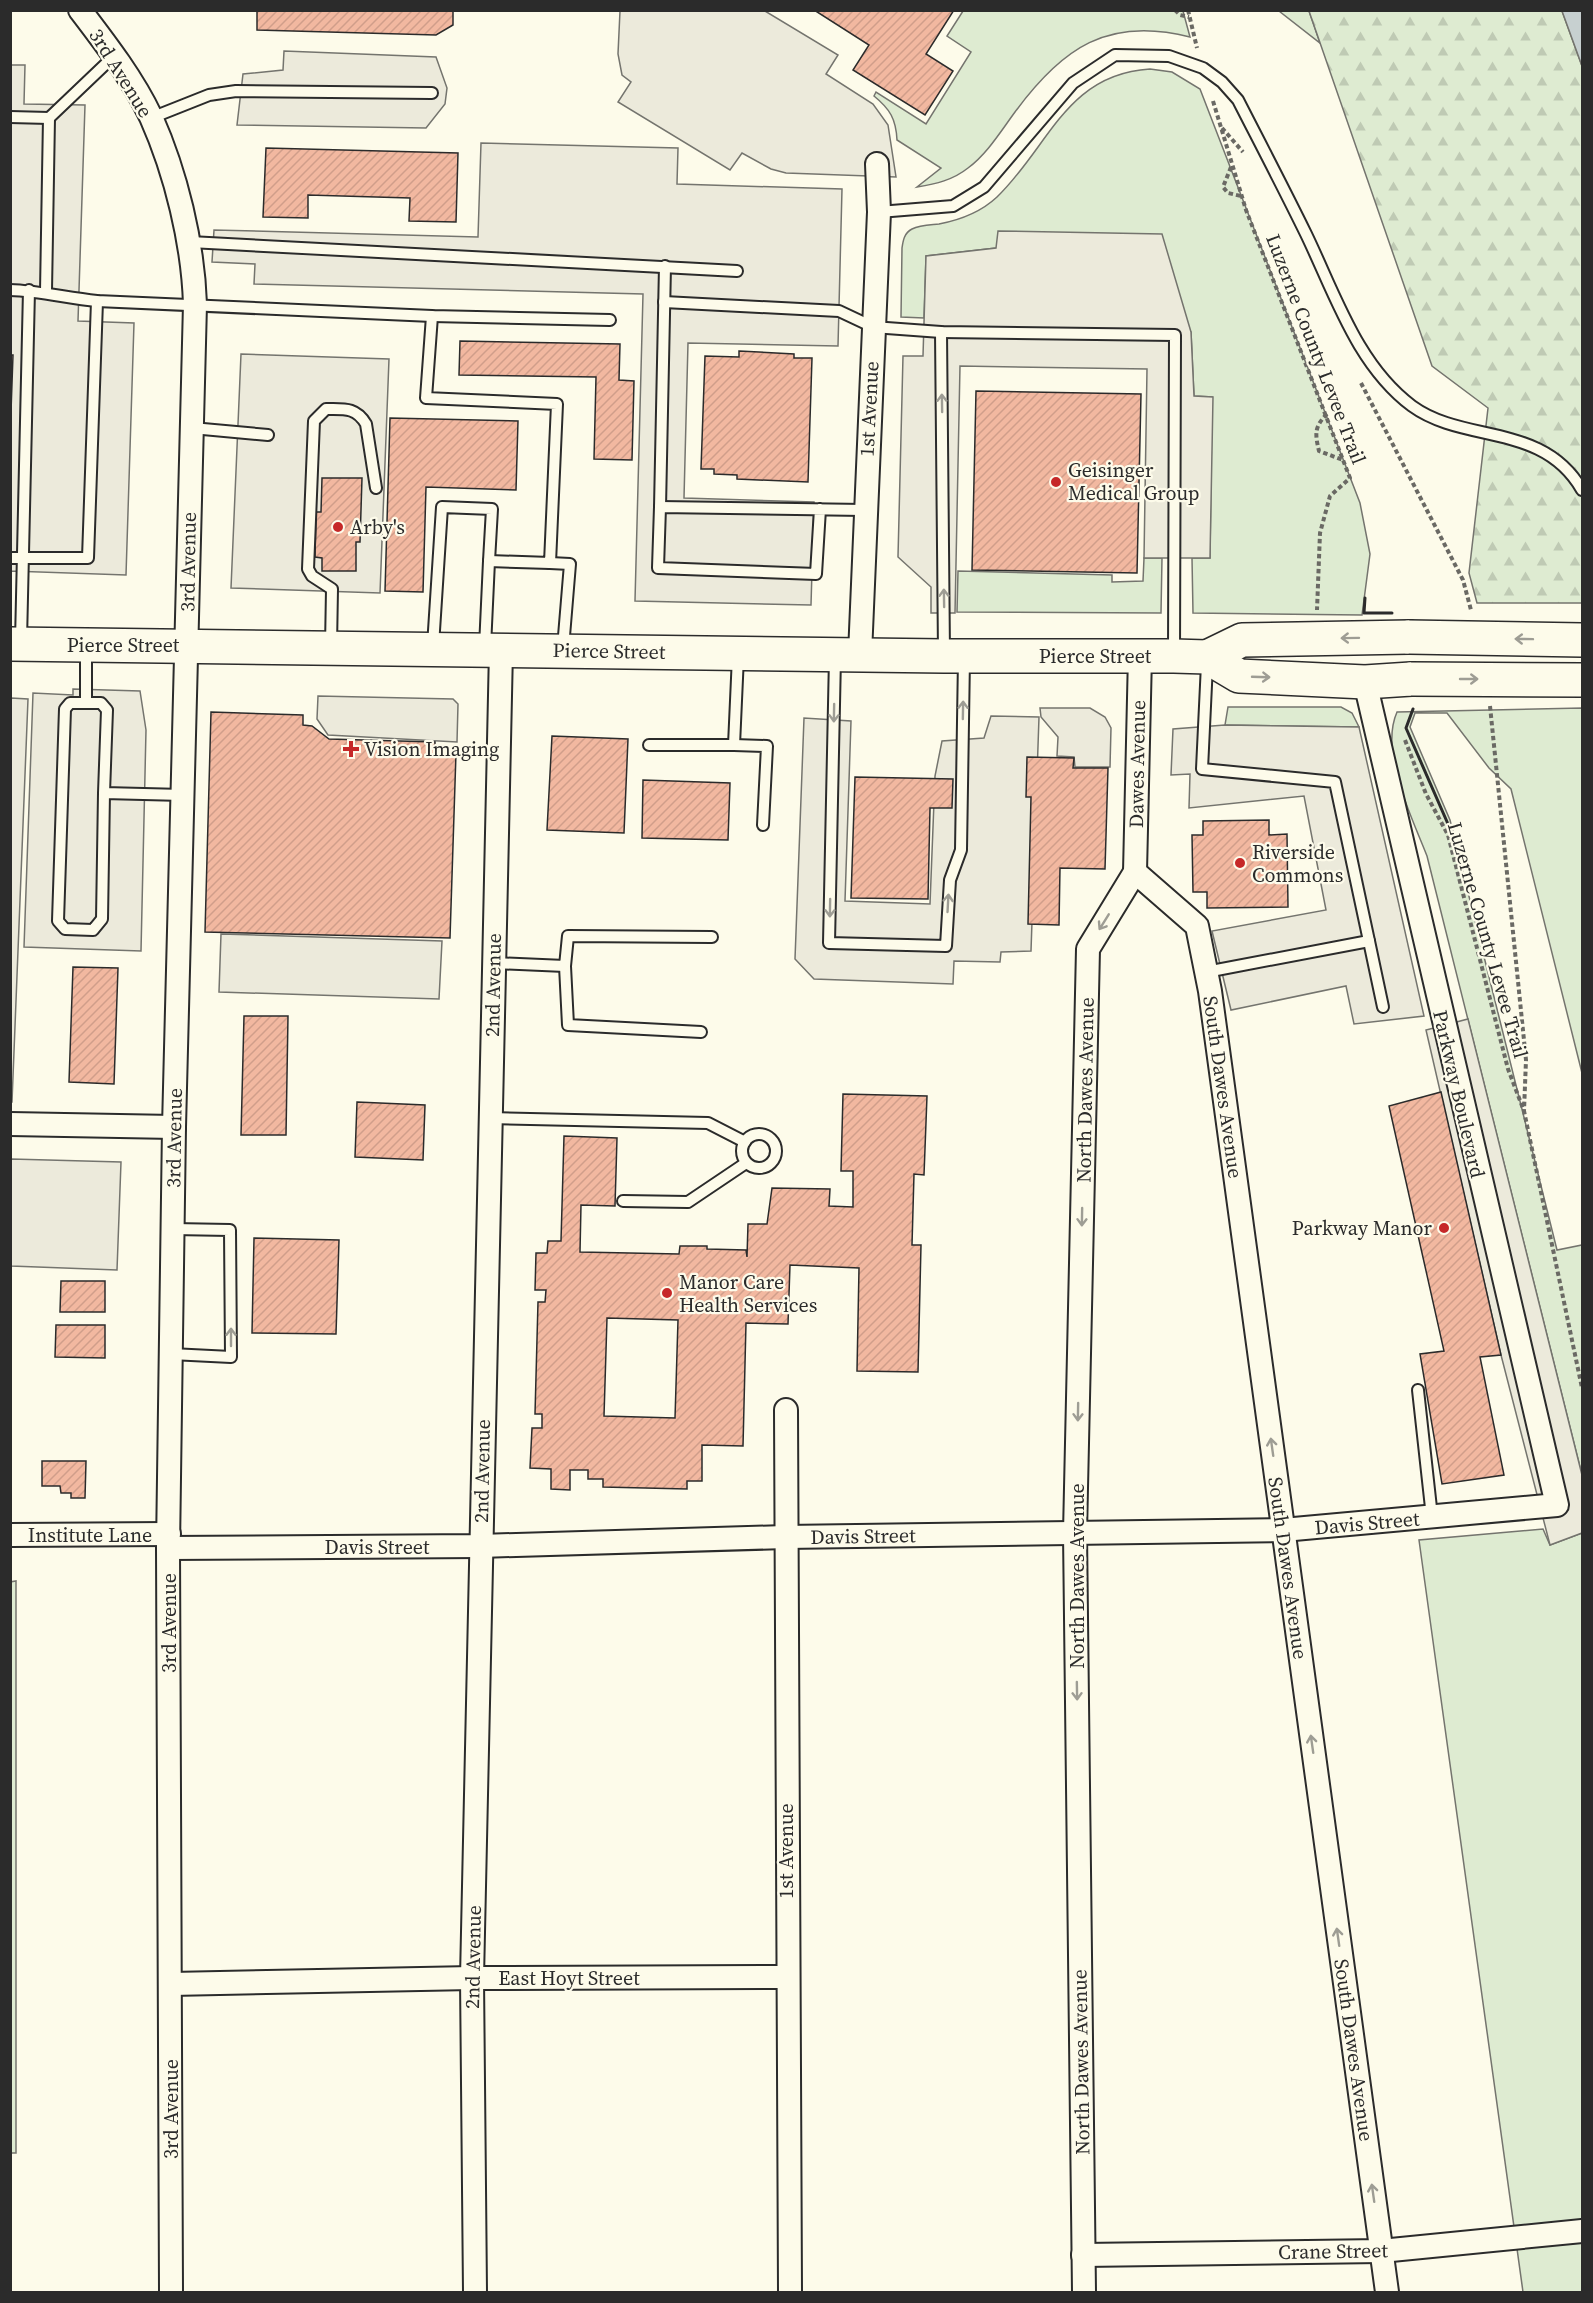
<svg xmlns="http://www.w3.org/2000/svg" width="1593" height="2303" font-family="'Source Serif 4',serif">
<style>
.green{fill:#deebd1;stroke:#74746e;stroke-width:1.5}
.forest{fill:url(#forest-firs);stroke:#74746e;stroke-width:1.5}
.parking{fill:#eceadb;stroke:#74746e;stroke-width:1.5}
.water{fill:#c7d0d0;stroke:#74746e;stroke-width:1.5}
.building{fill:url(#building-hatch);stroke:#2b2b2b;stroke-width:1.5;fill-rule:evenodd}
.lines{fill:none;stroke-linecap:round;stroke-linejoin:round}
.lane-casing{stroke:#2b2b2b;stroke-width:14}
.street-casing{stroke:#2b2b2b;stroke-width:26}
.primary-casing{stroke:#2b2b2b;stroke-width:36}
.path{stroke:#6a6964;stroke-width:4;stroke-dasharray:4.5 3;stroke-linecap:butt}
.lane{stroke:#fdfbea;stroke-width:10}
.street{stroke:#fdfbea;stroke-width:22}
.primary{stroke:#fdfbea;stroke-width:33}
.primary-bridge-casing{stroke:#2b2b2b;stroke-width:36;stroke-linecap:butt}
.primary-bridge{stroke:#fdfbea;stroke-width:33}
.wall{stroke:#2b2b2b;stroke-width:3}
.oneway{stroke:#9e9d94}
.poi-dot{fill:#c62828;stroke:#fdfbea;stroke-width:2}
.labels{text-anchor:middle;stroke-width:4.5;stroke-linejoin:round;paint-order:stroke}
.street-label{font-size:20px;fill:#2b2b2b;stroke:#fdfbea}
.poi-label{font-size:20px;fill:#2b2b2b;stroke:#fdfbea;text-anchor:start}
</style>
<defs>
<pattern id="forest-firs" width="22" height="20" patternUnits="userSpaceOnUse" patternTransform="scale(1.5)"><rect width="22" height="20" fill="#deebd1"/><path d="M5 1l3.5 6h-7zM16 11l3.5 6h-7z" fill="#bfcab4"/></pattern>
<pattern id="building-hatch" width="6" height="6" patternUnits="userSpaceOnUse" patternTransform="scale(1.5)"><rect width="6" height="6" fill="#f2b8a0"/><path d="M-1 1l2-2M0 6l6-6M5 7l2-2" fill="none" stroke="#d09e8a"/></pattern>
</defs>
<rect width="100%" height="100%" fill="#fdfbea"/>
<!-- green -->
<g class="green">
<path d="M963 11H1183L1190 37C1108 16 1062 48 1015 112 1001 131 987 154 968 168 953 180 936 184 917 187L941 168 897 140C896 119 890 109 874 96L876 92 926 124 971 52 947 36Z"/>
<polygon points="1279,11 1309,11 1320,43"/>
<path d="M1150 69 1172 72 1200 89 1360 503 1370 554 1362 615 1193 613 1192 558H1210L1212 397 1194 396 1191 332 996 248 926 256 924 318 901 317 902 248C903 241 904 233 912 229 920 225 930 225 939 224 960 220 981 212 997 197 1049 147 1066 74 1150 69Z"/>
<polygon points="1144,558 1162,558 1161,613 957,612 958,571 1112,575 1112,582 1143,581"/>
<polygon points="1228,707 1341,707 1352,713 1359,727 1225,725"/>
<path d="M1582 708V1073L1511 789 1489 768 1447 713H1415L1410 727 1450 820 1557 1250 1582 1245V1475L1427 856C1412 817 1379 753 1397 712Z"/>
<polygon points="1543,1529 1550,1545 1582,1533 1582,2292 1523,2292 1419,1540"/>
<polygon points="16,1581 16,2153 10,2153 10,1582"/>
</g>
<!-- forest -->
<polygon class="forest" points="1309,11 1562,11 1582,66 1582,603 1477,603 1469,573 1488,408 1432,366"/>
<!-- parking -->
<g class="parking">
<polygon points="620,11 765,11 838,55 826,74 873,104 888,125 896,177 786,173 771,169 742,153 730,170 618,102 631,82 622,75 618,54"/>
<polygon points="284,51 436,57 447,88 445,104 426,128 237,125 243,74 283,70"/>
<polygon points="11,65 25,65 24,104 85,105 78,321 134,323 126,575 11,571 11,576"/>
<polygon points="481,143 678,148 677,184 842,189 838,346 688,343 684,498 814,502 811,605 635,601 643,294 254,284 255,264 212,262 214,230 478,237"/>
<polygon points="998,231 1162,234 1191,332 1194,396 1213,397 1210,558 1144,558 1147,369 960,366 955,613 931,613 931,587 898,557 903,356 923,356 926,256 996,248"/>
<polygon points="241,354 389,359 380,593 231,588"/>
<polygon points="73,689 140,691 146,730 141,951 24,947 33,693 73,695"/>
<polygon points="318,696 453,699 458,704 457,742 328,735 317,719"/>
<polygon points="11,698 28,699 12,1102 10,1102"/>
<polygon points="1040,708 1090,708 1105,717 1111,728 1110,767 1075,767 1074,757 1057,756 1058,737 1041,717"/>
<polygon points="991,716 1039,717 1031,951 1001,952 1000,962 954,961 953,984 814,979 795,959 804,718 851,721 845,901 930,904 935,776 942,741 984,738"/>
<polygon points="1225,725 1359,727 1424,1016 1354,1024 1346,986 1231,1010 1212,931 1326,910 1304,796 1189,808 1190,774 1171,775 1173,729"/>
<polygon points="221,934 442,941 439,999 219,992"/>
<polygon points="1468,1019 1582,1475 1582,1533 1550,1545 1501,1355 1426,1030"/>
<polygon points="11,1159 121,1162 117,1270 11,1266"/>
</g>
<!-- water -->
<polygon class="water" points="1562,11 1582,11 1582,66"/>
<!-- building -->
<g class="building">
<polygon points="257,10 453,10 453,25 436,35 257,30"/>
<polygon points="814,10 954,10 926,54 953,71 925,115 853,70 869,45"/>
<polygon points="266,148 458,153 456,222 409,221 410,198 308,195 308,218 263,217"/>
<polygon points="460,341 620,344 619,380 634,381 632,460 594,459 596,377 459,375"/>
<polygon points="739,351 794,354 794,358 812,358 808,482 737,479 737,475 714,474 714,469 701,469 705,356 739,357"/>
<polygon points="10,355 13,355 10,440"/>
<polygon points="976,391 1141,394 1137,573 972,570"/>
<polygon points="390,418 518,421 516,490 426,487 423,592 385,591"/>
<polygon points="322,478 362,478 360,542 356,542 356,571 322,571 322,558 315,557 316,512 321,512"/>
<polygon points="211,712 303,715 303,725 312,726 329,739 435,742 435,752 456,753 450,938 205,932"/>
<polygon points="552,736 628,739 624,833 547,830"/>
<polygon points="1027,757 1074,758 1073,768 1108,768 1105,869 1060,868 1059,925 1028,924 1031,797 1026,797"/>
<polygon points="855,777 953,779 952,808 930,808 928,899 851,898"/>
<polygon points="643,780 730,783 728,840 642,838"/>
<polygon points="1269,820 1269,835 1287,834 1288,907 1207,908 1207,892 1193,892 1192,835 1203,835 1203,821"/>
<polygon points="73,967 118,968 114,1084 69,1082"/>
<polygon points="244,1016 288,1016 286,1135 241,1135"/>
<polygon points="1441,1092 1501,1355 1480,1357 1504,1475 1442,1484 1420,1354 1444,1351 1389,1106"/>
<path d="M843 1094 927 1096 924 1175 914 1174 912 1245H921L918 1372 857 1371 859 1268 790 1265 788 1324 746 1323 743 1446 702 1445V1481H687V1489L603 1487V1479H588V1470H570V1490L551 1489V1469L530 1468 532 1428H542V1414H535L538 1302H545L546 1290H535L536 1253H547L548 1241H561L564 1136 617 1138 615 1206 581 1205 580 1252 679 1254 680 1246H707V1249L746 1250 747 1257 748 1224H767L772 1188 830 1189 829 1206 853 1207V1171H841ZM607 1318 678 1320 675 1418 604 1416Z"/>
<polygon points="357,1102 425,1105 423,1160 355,1157"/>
<polygon points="254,1238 339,1240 336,1334 252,1333"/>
<polygon points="61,1281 105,1281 105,1312 60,1312"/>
<polygon points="56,1325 105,1325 105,1358 55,1357"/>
<polygon points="42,1461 86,1461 85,1498 71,1498 71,1493 61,1493 60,1486 42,1486"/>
</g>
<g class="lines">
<!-- lane casing -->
<g class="lane-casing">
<g id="lane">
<polyline points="10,117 49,118 113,57"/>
<polyline points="151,118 209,95 236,91 432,93"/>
<path d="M879 212 953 206 984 187 1073 83 1115 55 1169 56 1203 68 1222 82 1238 100C1261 145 1284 189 1306 234 1335 294 1357 365 1412 406 1464 444 1543 422 1582 490"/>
<polyline points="190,242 737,271"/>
<path d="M10 290C40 291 67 298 97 301L432 316 610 320"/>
<polyline points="46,291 49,118"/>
<polyline points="664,302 839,311 873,327 941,332 1175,335 1174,653"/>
<polyline points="432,316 426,398 557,404 550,563 489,561 485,647"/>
<polyline points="941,332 944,653"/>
<polyline points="192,428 268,435"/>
<polyline points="660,507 665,266"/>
<polyline points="820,509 816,574 658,568 660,507 864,510"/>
<polyline points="10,558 88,558 97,301"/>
<polyline points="550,563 570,564 563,648"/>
<polyline points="21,641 29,290"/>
<path d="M331 646 332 589 312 576 308 569 314 421 326 409C344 409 356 407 366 424L376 488"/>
<polyline points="433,646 442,507 492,509 489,561"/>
<polyline points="835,657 829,943 946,946 950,880 961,850 964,658"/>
<polyline points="86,703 86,649"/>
<polyline points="649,745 734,745 738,656"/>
<polyline points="734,745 767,746 763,825"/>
<polyline points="104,793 102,919 93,930 65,929 58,921 65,709 70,703 101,703 107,710 104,793 183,795"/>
<polyline points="1369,941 1383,1007"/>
<polyline points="494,963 565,966 568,936 712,937"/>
<polyline points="565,966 568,1025 701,1032"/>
<polyline points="1206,972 1369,941 1335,782 1202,769 1207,664"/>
<polyline points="490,1118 708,1123 745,1142"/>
<circle cx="759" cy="1151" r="17"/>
<polyline points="623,1201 688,1202 746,1163"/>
<polyline points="171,1354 231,1357 230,1230 173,1229"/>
<polyline points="1418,1390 1432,1517"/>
</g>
</g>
<!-- street casing -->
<g class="street-casing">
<g id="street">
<path d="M80 10C106 44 133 79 151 117 176 173 193 243 195 304L174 1127 168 1548 171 2292"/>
<polyline points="860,654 879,212 877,164"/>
<polyline points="1135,872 1197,926 1210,991 1387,2292"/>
<polyline points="1135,872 1140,655"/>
<polyline points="10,1124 174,1127"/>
<polyline points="786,1410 790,2292"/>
<polyline points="10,1535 169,1534"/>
<polyline points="168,1548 480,1546 785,1537 1283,1530 1557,1505 1365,682"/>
<polyline points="171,1984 472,1978 787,1977"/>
<polyline points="1083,2255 1381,2251 1582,2231"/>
<polyline points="475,2292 472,1978 501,650"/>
<polyline points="1084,2292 1075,1533 1088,949 1135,872"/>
</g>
</g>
<!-- primary casing -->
<g class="primary-casing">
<g id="primary">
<polyline points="10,644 944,656 1174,656 1207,657 1239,676 1365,682 1411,679"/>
<polyline points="1207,657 1242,640 1409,637"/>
</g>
</g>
<!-- path -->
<g class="path">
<polyline points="1175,10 1180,15 1189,17"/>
<polyline points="1188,10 1197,48"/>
<polyline points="1213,101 1246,210 1350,478 1330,496 1320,533 1317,610"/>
<polyline points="1222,128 1243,152"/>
<polyline points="1231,167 1223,187 1228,193 1241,196"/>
<polyline points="1361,383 1463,580 1471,610"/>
<path d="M1327 414C1314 427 1315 434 1319 451L1343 460"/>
<polyline points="1490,706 1526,1060 1524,1111"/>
<polyline points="1405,740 1426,794 1448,835 1508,1069 1524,1111 1582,1388"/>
</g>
<!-- lane -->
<use href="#lane" class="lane"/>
<!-- street -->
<use href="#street" class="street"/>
<!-- primary -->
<use href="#primary" class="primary"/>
<!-- primary-bridge casing -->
<g class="primary-bridge-casing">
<g id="primary-bridge">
<polyline points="1409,637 1582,640"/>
<polyline points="1411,679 1582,680"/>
</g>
</g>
<!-- primary-bridge -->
<use href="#primary-bridge" class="primary-bridge"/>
<!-- wall -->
<g class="wall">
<polyline points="1365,598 1364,613 1392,613"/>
<polyline points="1413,709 1406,728 1448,824"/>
</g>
</g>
<!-- one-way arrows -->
<defs><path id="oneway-shaft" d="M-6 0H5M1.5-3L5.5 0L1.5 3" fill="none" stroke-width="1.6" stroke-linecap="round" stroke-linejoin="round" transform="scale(1.5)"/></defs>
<g class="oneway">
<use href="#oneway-shaft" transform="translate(942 403) rotate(-91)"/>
<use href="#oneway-shaft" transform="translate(944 598) rotate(-91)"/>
<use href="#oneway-shaft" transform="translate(1350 638) rotate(179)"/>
<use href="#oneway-shaft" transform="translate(1524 639) rotate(-179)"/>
<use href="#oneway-shaft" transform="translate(1261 677) rotate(2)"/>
<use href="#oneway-shaft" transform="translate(1469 679)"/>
<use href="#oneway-shaft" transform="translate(963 710) rotate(-89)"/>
<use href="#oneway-shaft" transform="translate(834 713) rotate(91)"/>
<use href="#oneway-shaft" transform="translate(948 903) rotate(-87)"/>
<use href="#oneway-shaft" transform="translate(830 908) rotate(91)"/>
<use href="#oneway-shaft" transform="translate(1104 922) rotate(122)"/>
<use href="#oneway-shaft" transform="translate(1082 1217) rotate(91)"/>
<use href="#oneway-shaft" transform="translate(231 1337) rotate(-90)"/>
<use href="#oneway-shaft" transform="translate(1078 1412) rotate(91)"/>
<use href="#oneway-shaft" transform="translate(1272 1447) rotate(-98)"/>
<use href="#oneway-shaft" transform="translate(1077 1691) rotate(89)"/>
<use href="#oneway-shaft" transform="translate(1312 1744) rotate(-98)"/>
<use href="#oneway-shaft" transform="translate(1338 1937) rotate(-98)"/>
<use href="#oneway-shaft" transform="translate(1373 2193) rotate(-98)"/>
</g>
<!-- markers -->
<g class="poi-dot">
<circle cx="1056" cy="482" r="6"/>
<circle cx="338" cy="527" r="6"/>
<path d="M348 740h6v6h6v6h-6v6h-6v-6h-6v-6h6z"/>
<circle cx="1240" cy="863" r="6"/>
<circle cx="1444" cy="1228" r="6"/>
<circle cx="667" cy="1293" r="6"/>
</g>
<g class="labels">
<!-- street labels -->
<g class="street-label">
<text transform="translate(121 73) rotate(58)" y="7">3rd Avenue</text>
<text transform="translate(1316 349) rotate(69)" y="7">Luzerne County Levee Trail</text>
<text transform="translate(869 409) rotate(-87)" y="7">1st Avenue</text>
<text transform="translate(188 562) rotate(-89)" y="7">3rd Avenue</text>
<text x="123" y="652">Pierce Street</text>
<text transform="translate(609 651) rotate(1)" y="7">Pierce Street</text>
<text x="1095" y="663">Pierce Street</text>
<text transform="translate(1137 764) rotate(-89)" y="7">Dawes Avenue</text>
<text transform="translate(1488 940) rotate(74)" y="7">Luzerne County Levee Trail</text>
<text transform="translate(493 985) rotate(-89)" y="7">2nd Avenue</text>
<text transform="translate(1223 1087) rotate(82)" y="7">South Dawes Avenue</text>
<text transform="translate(1085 1090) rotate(-89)" y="7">North Dawes Avenue</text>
<text transform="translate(1459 1094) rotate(77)" y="7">Parkway Boulevard</text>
<text transform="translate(174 1138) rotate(-89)" y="7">3rd Avenue</text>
<text transform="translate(482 1471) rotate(-89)" y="7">2nd Avenue</text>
<text transform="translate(1367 1523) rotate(-5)" y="7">Davis Street</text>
<text x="90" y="1542">Institute Lane</text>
<text transform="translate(863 1536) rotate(-1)" y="7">Davis Street</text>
<text x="377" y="1554">Davis Street</text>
<text transform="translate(1288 1568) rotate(82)" y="7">South Dawes Avenue</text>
<text transform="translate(1077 1576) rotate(-90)" y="7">North Dawes Avenue</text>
<text transform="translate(169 1623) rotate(-90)" y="7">3rd Avenue</text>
<text transform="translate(786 1851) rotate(-90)" y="7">1st Avenue</text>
<text transform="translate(473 1957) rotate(-89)" y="7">2nd Avenue</text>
<text x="569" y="1985">East Hoyt Street</text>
<text transform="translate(1354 2050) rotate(82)" y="7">South Dawes Avenue</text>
<text transform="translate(1081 2062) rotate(-91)" y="7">North Dawes Avenue</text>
<text transform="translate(171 2109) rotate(-90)" y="7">3rd Avenue</text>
<text transform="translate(1333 2251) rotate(-1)" y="7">Crane Street</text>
</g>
<!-- poi labels -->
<g class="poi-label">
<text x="1068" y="477">Geisinger<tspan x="1068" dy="23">Medical Group</tspan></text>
<text x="350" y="534">Arby's</text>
<text x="364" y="756">Vision Imaging</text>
<text x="1252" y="859">Riverside<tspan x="1252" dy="23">Commons</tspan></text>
<text x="1432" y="1235" text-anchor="end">Parkway Manor</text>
<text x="679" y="1289">Manor Care<tspan x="679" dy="23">Health Services</tspan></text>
</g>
</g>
<!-- border -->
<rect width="1593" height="2303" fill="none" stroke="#2b2b2b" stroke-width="24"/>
</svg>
